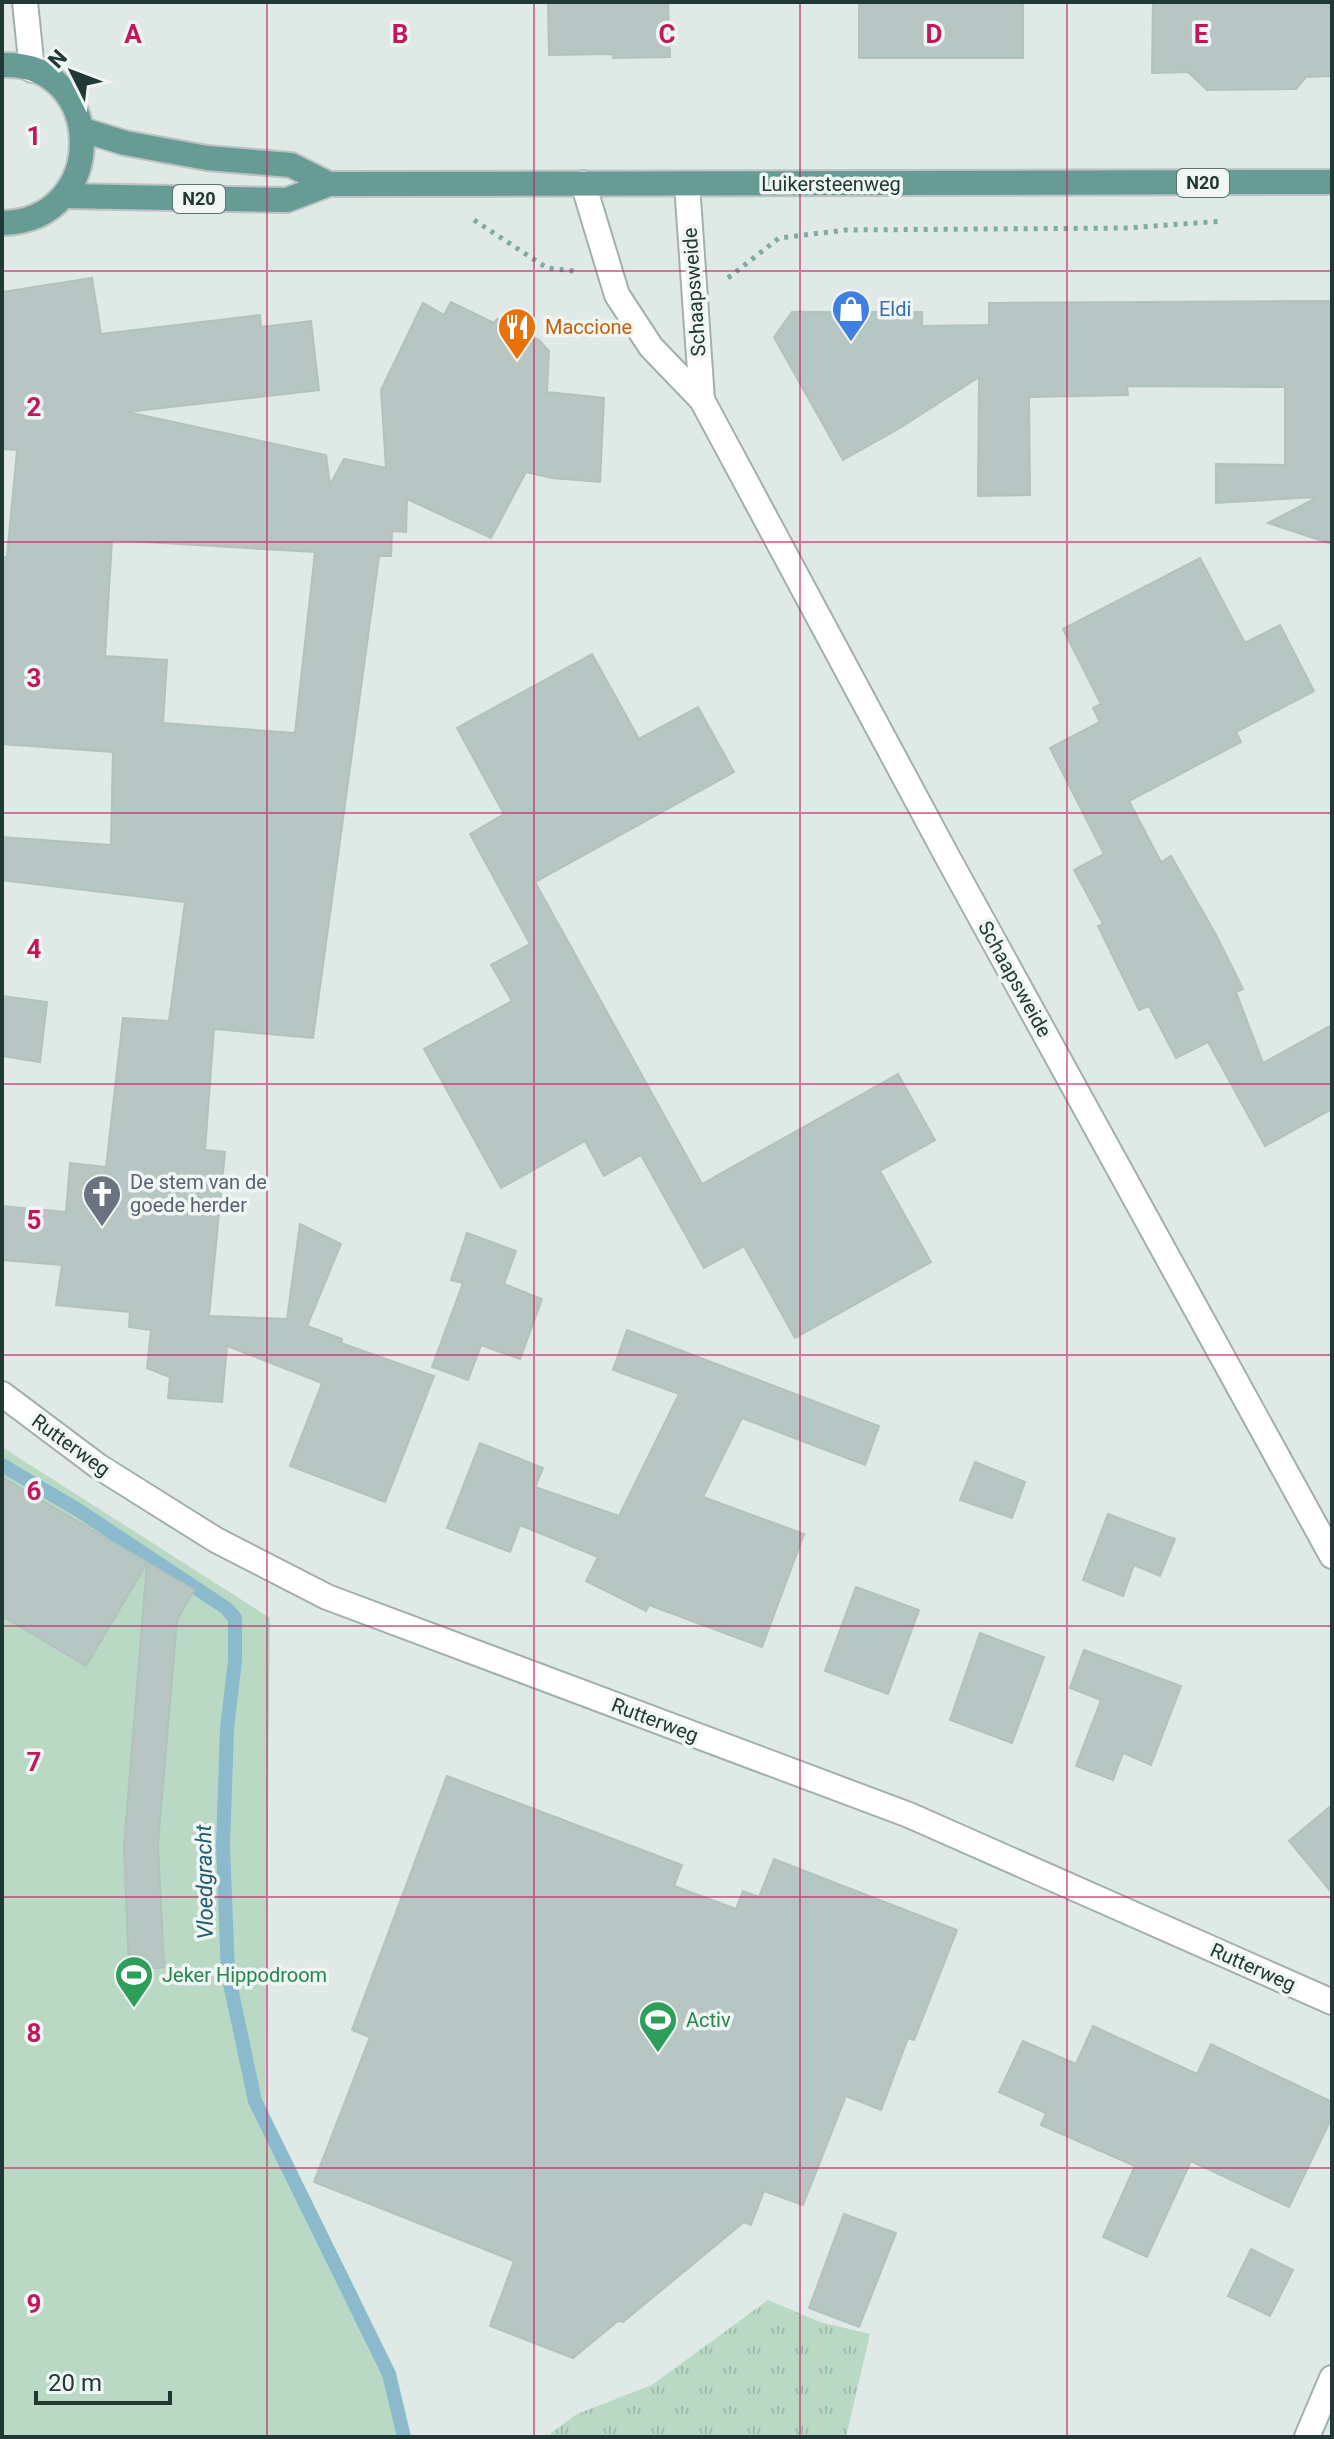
<svg xmlns="http://www.w3.org/2000/svg" width="1334" height="2439" font-family="Roboto,sans-serif">
<style>
.grass{fill:url(#grass-tufts)}
.pitch{fill:#b9d9c5}
.lines{fill:none;stroke-linecap:round;stroke-linejoin:round}
.stream{stroke:#8abacb;stroke-width:14}
.building{fill:#b7c6c2;stroke:#b2c2bd;stroke-width:2;fill-rule:evenodd}
.minor-casing{stroke:#a2b0ad;stroke-width:28}
.major-casing{stroke:#bcc3c2;stroke-width:28}
.path{stroke:#81aba2;stroke-width:5;stroke-dasharray:4 6;stroke-linecap:butt}
.minor{stroke:#fff;stroke-width:24}
.major{stroke:#669c94;stroke-width:24}
.grid{fill:none;stroke:#c2185b;stroke-width:2;stroke-opacity:0.55}
.labels{text-anchor:middle;stroke-width:7;stroke-linejoin:round;paint-order:stroke}
.shield{fill:#eff6f3;stroke:#5f716d;stroke-width:2}
.shield-label{font-size:18px;font-weight:bold;fill:#213834}
.street-label{font-size:20px;fill:#213834;stroke:#eff6f3}
.shop-label{font-size:20px;fill:#366cbe;stroke:#eff6f3;text-anchor:start}
.food-label{font-size:20px;fill:#c56008;stroke:#eff6f3;text-anchor:start}
.worship-label{font-size:20px;fill:#5b616d;stroke:#eff6f3;text-anchor:start}
.leisure-label{font-size:20px;fill:#27864d;stroke:#eff6f3;text-anchor:start}
.water-label{font-size:22px;font-style:italic;fill:#205a6f;stroke:#eff6f3}
.grid-label{font-size:26px;text-anchor:middle;font-weight:bold;fill:#c2185b;stroke:#eff6f3;stroke-width:7;stroke-linejoin:round;paint-order:stroke}
</style>
<defs>
<pattern id="grass-tufts" width="24" height="20" patternUnits="userSpaceOnUse" patternTransform="scale(2)"><rect width="24" height="20" fill="#b9d9c5"/><path d="M3 7l-1-3M5 7V3M7 7l1-3M15 17l-1-3M17 17v-4M19 17l1-3" fill="none" stroke="#9fbbaa"/></pattern>
</defs>
<rect width="100%" height="100%" fill="#dfe9e6"/>
<!-- grass -->
<polygon class="grass" points="768,2300 820,2322 870,2334 846,2437 550,2437 551,2433 577,2414 652,2385"/>
<!-- pitch -->
<polygon class="pitch" points="2,1447 270,1618 265,2119 318,2243 398,2406 402,2437 2,2437"/>
<g class="lines">
<!-- stream -->
<polyline class="stream" points="2,1465 78,1510 226,1608 235,1618 235,1661 227,1729 223,1846 228,1974 255,2101 389,2374 404,2437"/>
</g>
<!-- building -->
<g class="building">
<polygon points="548,2 668,2 670,57 613,58 613,54 549,55"/>
<rect x="859" y="2" width="164" height="56"/>
<polygon points="1153,2 1332,2 1332,76 1306,77 1296,89 1207,90 1188,72 1152,73"/>
<path d="M92 278 101 334 260 315 261 327 311 321 319 390 127 412 326 455 330 485 344 459 386 468 381 390 423 303 444 315 451 302 494 323 497 319 539 340 549 351 547 392 604 398 600 482 552 478 526 472 491 538 407 499 406 532 392 531 391 556H379L313 1038 214 1029 205 1150 225 1152 209 1316 287 1319 300 1224 341 1244 307 1326 342 1339 341 1343 434 1376 385 1502 290 1466 322 1383 227 1346 222 1402 168 1398 170 1377 147 1368 151 1330 129 1327 130 1312 56 1305 62 1265 2 1260V1206L66 1212 70 1163 106 1167 123 1018 169 1021 185 902 2 880V837L111 845 113 752 2 744V557H7L17 450 2 449V292ZM112 540 315 552 295 733 163 723 167 660 105 656Z"/>
<polygon points="1332,301 1332,544 1268,523 1318,497 1216,503 1216,464 1285,465 1285,387 1127,386 1128,395 1029,397 1030,495 978,496 979,377 900,428 843,460 774,337 792,312 922,312 922,326 989,325 989,303"/>
<polygon points="1200,558 1245,643 1280,625 1314,691 1236,732 1241,742 1129,801 1161,862 1171,856 1215,933 1243,989 1236,992 1263,1063 1332,1025 1332,1109 1265,1146 1208,1042 1176,1058 1149,1006 1139,1010 1098,926 1103,924 1074,870 1104,854 1050,748 1100,722 1093,708 1101,704 1063,629"/>
<polygon points="592,654 639,739 698,707 734,772 535,882 702,1184 898,1074 935,1140 880,1171 931,1262 795,1338 744,1246 704,1268 641,1155 604,1176 585,1141 501,1188 424,1049 512,1001 491,965 530,944 470,834 504,814 457,728"/>
<polygon points="2,996 47,1002 40,1062 2,1056"/>
<polygon points="467,1233 516,1251 504,1284 542,1299 520,1359 481,1345 468,1380 432,1367 463,1283 451,1280"/>
<polygon points="627,1330 879,1426 865,1465 742,1418 703,1497 804,1534 762,1647 649,1605 646,1611 586,1581 598,1557 520,1525 510,1552 447,1528 480,1443 543,1468 535,1487 619,1516 679,1394 613,1370"/>
<polygon points="975,1462 1025,1482 1012,1518 960,1500"/>
<polygon points="2,1477 194,1590 177,1620 158,1843 164,1967 129,1971 124,1846 147,1563 86,1666 2,1616"/>
<polygon points="1108,1514 1175,1539 1160,1576 1134,1565 1123,1596 1083,1580"/>
<polygon points="856,1587 919,1610 888,1694 825,1671"/>
<polygon points="980,1633 1044,1657 1012,1743 950,1720"/>
<polygon points="1084,1650 1181,1686 1151,1765 1123,1753 1113,1780 1076,1766 1101,1700 1070,1688"/>
<polygon points="447,1776 682,1865 674,1886 736,1909 743,1891 759,1897 774,1859 957,1930 914,2040 908,2038 881,2110 846,2096 803,2205 764,2191 751,2225 744,2222 623,2322 618,2321 573,2358 490,2326 514,2261 314,2182 370,2037 352,2030"/>
<polygon points="1332,1805 1332,1893 1289,1841"/>
<polygon points="1093,2026 1197,2074 1211,2044 1332,2102 1332,2117 1289,2207 1191,2161 1147,2257 1103,2237 1135,2166 1041,2125 1046,2113 999,2092 1023,2041 1076,2064"/>
<polygon points="844,2214 896,2233 859,2327 809,2308"/>
<polygon points="1251,2249 1293,2270 1270,2316 1228,2296"/>
</g>
<g class="lines">
<!-- minor casing -->
<g class="minor-casing">
<g id="minor">
<polyline points="25,2 32,70"/>
<polyline points="583,183 617,295 651,347 702,400 948,858 1332,1556"/>
<polyline points="687,184 702,400"/>
<polyline points="2,1394 98,1466 216,1540 327,1597 909,1815 1332,2002"/>
<polyline points="1307,2437 1332,2378"/>
</g>
</g>
<!-- major casing -->
<g class="major-casing">
<g id="major">
<path d="M2 65C106 60 111 221 2 223"/>
<polyline points="83,130 125,143 207,158 291,165 329,184"/>
<polyline points="65,196 287,200 329,184 1332,182"/>
</g>
</g>
<!-- path -->
<g class="path">
<polyline points="474,220 547,268 574,271"/>
<polyline points="728,278 779,238 846,230 1127,228 1223,221"/>
</g>
<!-- minor -->
<use href="#minor" class="minor"/>
<!-- major -->
<use href="#major" class="major"/>
</g>
<!-- grid -->
<path class="grid" d="M267 2V2437M534 2V2437M800 2V2437M1067 2V2437M2 271H1332M2 542H1332M2 813H1332M2 1084H1332M2 1355H1332M2 1626H1332M2 1897H1332M2 2168H1332"/>
<!-- icons -->
<defs>
<g id="shop-pin" transform="scale(2)"><path d="M0 17L-7.5 6A9.5 9.5 0 1 1 7.5 6Z" fill="#3f7fe0" stroke="#eff6f3"/><path d="M-5-2.5h2.3a2.7 3.5 0 0 1 5.4 0H5L5.5 6h-11ZM-1.5-2.5h3a1.5 2.3 0 0 0-3 0Z" fill="#fff"/></g>
<g id="restaurant-pin" transform="scale(2)"><path d="M0 17L-7.5 6A9.5 9.5 0 1 1 7.5 6Z" fill="#e8710a" stroke="#eff6f3"/><path d="M-5-6h1v4h1v-4h1v4h1v-4h1v5L-1.5 .5V6h-2V.5L-5-1ZM5-6V6H3V1.5H1.5Q1.5-4 5-6Z" fill="#fff"/></g>
<g id="church-pin" transform="scale(2)"><path d="M0 17L-7.5 6A9.5 9.5 0 1 1 7.5 6Z" fill="#6b7280" stroke="#eff6f3"/><path d="M-1.2-6h2.4v3.5h3.3v2.4h-3.3V6h-2.4V-.1h-3.3v-2.4h3.3Z" fill="#fff"/></g>
<g id="stadium-pin" transform="scale(2)"><path d="M0 17L-7.5 6A9.5 9.5 0 1 1 7.5 6Z" fill="#2e9e5b" stroke="#eff6f3"/><path d="M0-5a6.5 5 0 1 0 0 10a6.5 5 0 1 0 0-10ZM-3.5-1.8h7v3.6h-7Z" fill="#fff"/></g>
</defs>
<g fill-rule="evenodd">
<use href="#shop-pin" x="851" y="309"/>
<use href="#restaurant-pin" x="517" y="327"/>
<use href="#church-pin" x="102" y="1194"/>
<use href="#stadium-pin" x="134" y="1975"/>
<use href="#stadium-pin" x="658" y="2020"/>
</g>
<g class="labels">
<!-- shield labels -->
<g class="shield">
<rect x="1177" y="169" width="52" height="28" rx="6"/>
<rect x="173" y="185" width="52" height="28" rx="6"/>
</g>
<g class="shield-label">
<text x="1203" y="189">N20</text>
<text x="199" y="205">N20</text>
</g>
<!-- street labels -->
<g class="street-label">
<text x="831" y="191">Luikersteenweg</text>
<text transform="translate(694 292) rotate(-94)" y="7">Schaapsweide</text>
<text transform="translate(1015 979) rotate(61)" y="7">Schaapsweide</text>
<text transform="translate(71 1445) rotate(36)" y="7">Rutterweg</text>
<text transform="translate(655 1720) rotate(21)" y="7">Rutterweg</text>
<text transform="translate(1253 1967) rotate(24)" y="7">Rutterweg</text>
</g>
<!-- shop labels -->
<g class="shop-label">
<text x="879" y="316">Eldi</text>
</g>
<!-- food labels -->
<g class="food-label">
<text x="545" y="334">Maccione</text>
</g>
<!-- worship labels -->
<g class="worship-label">
<text x="130" y="1189">De stem van de<tspan x="130" dy="23">goede herder</tspan></text>
</g>
<!-- leisure labels -->
<g class="leisure-label">
<text x="162" y="1982">Jeker Hippodroom</text>
<text x="686" y="2027">Activ</text>
</g>
<!-- water labels -->
<g class="water-label">
<text transform="translate(204 1882) rotate(-91)" y="8">Vloedgracht</text>
</g>
</g>
<g class="grid-label">
<text x="133" y="43">A</text>
<text x="400" y="43">B</text>
<text x="667" y="43">C</text>
<text x="934" y="43">D</text>
<text x="1201" y="43">E</text>
<text x="34" y="145">1</text>
<text x="34" y="416">2</text>
<text x="34" y="687">3</text>
<text x="34" y="958">4</text>
<text x="34" y="1229">5</text>
<text x="34" y="1500">6</text>
<text x="34" y="1771">7</text>
<text x="34" y="2042">8</text>
<text x="34" y="2313">9</text>
</g>
<!-- border -->
<rect width="1334" height="2439" fill="none" stroke="#213834" stroke-width="8"/>
<!-- north arrow -->
<g transform="translate(72 72) rotate(312)" stroke="#eff6f3" stroke-width="6" paint-order="stroke">
<path d="M0-6L14 30L0 20L-14 30Z" fill="#213834"/>
<text y="-12" font-size="22" font-weight="bold" text-anchor="middle" fill="#213834">N</text>
</g>
<!-- scale -->
<path d="M36 2391v12h134v-12" fill="none" stroke="#213834" stroke-width="4"/>
<text x="48" y="2391" font-size="24" fill="#213834" stroke="#eff6f3" stroke-width="6" paint-order="stroke">20 m</text>
</svg>
